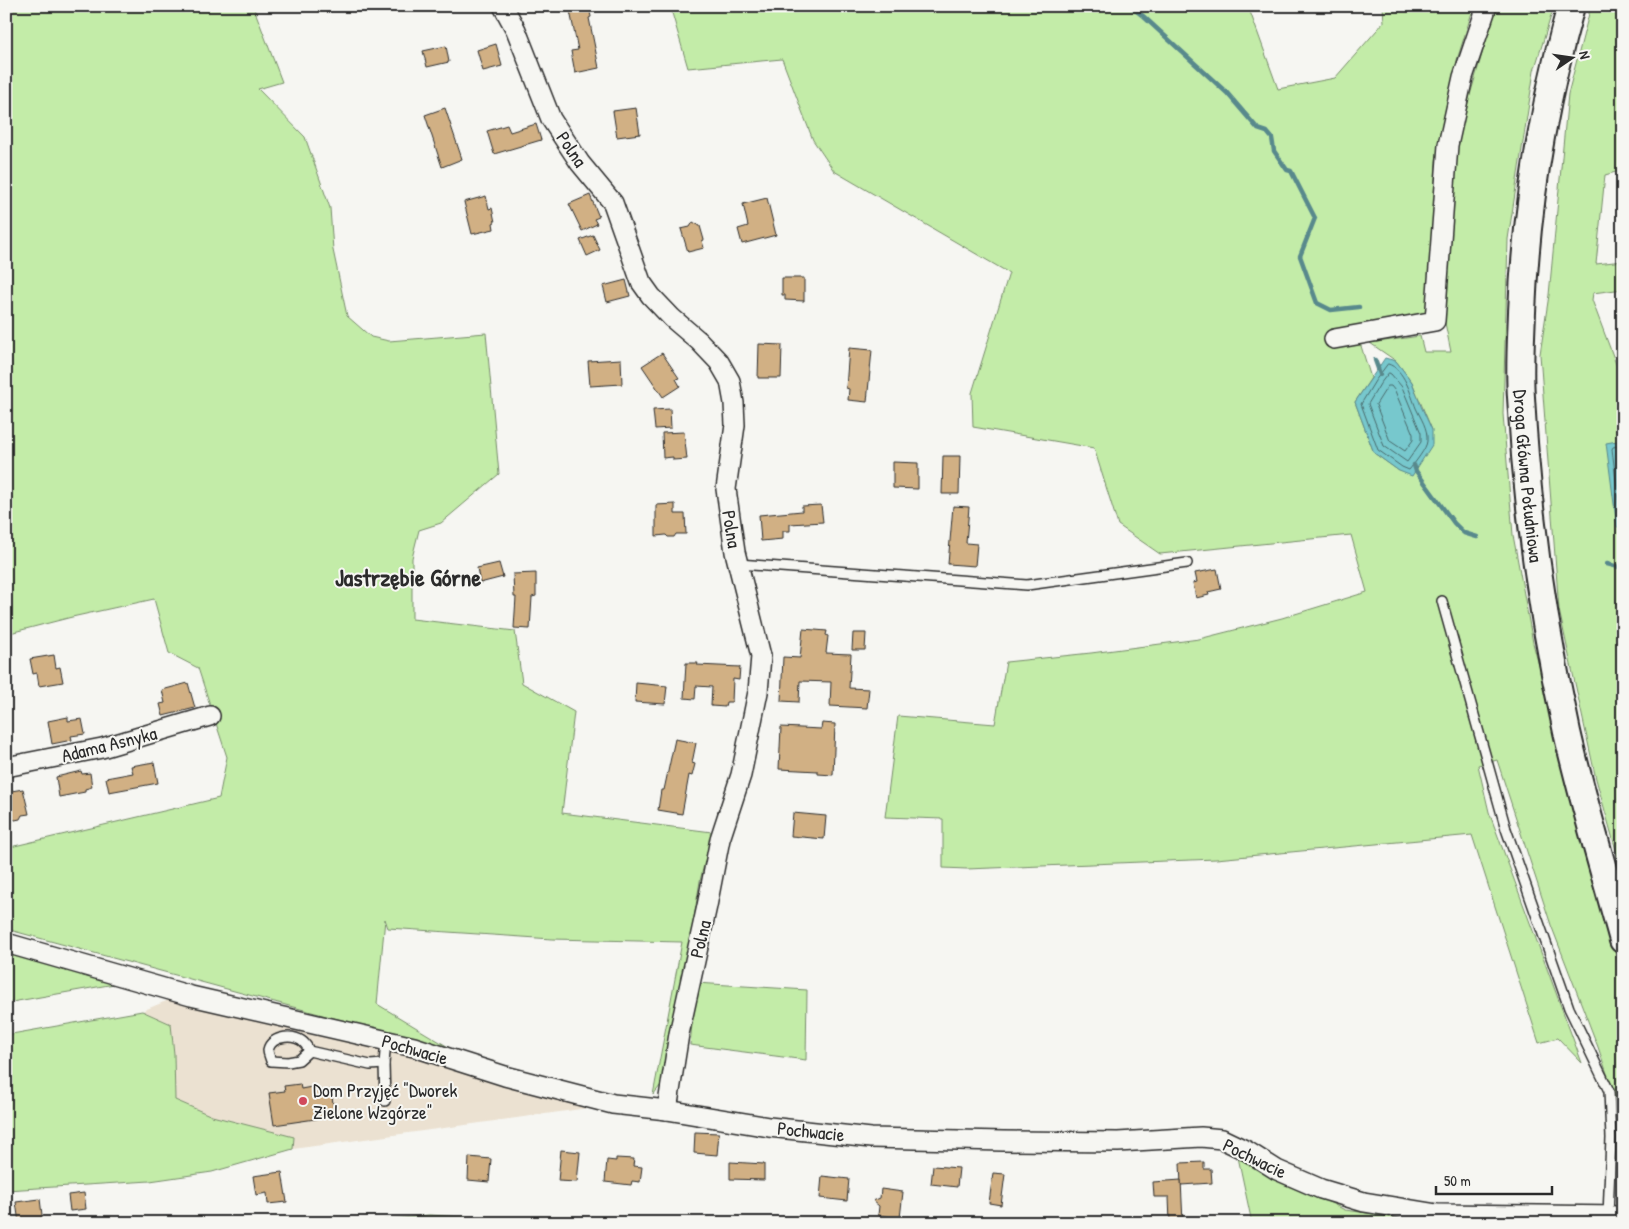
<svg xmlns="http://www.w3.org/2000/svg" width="1629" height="1229" font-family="'Patrick Hand',sans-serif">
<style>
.built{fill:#ebe1d1}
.green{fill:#c3eca8;stroke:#778c6a}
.water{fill:#77c8cd;stroke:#59898c}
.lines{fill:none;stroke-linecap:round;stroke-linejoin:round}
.shore{stroke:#496a6c;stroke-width:1}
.stream{stroke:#59898c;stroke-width:4.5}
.building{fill:#d1b084;stroke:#2b2b2b}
.service-casing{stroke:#2b2b2b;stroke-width:12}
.minor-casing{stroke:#2b2b2b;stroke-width:22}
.secondary-casing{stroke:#2b2b2b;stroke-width:30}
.service{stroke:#f6f6f2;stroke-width:9}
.minor{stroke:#f6f6f2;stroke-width:19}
.secondary{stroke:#f6f6f2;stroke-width:26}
.poi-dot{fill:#d1495b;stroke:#f6f6f2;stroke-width:2}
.labels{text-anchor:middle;stroke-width:4;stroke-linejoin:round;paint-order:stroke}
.street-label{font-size:19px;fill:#2b2b2b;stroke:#f6f6f2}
.poi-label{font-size:19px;fill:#2b2b2b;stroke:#f6f6f2;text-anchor:start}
.district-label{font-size:24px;font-weight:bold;fill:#2b2b2b;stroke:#f6f6f2}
</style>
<rect width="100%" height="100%" fill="#f6f6f2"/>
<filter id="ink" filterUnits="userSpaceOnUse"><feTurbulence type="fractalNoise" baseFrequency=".02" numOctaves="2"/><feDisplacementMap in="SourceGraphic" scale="10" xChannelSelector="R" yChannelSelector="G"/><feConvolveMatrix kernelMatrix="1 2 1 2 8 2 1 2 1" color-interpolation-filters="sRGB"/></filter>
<g filter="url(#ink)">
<!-- built -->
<polygon class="built" points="171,999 404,1053 588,1108 293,1149 294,1137 212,1116 175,1100 174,1054 171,1024 142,1011"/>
<!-- green -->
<g class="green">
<polygon points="6,6 253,6 282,82 258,89 305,137 330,208 333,250 347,316 371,337 389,341 486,333 499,474 441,523 419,530 412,558 412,619 515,631 522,683 574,712 562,813 712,832 700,881 691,936 664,1081 653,1095 682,942 552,939 388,928 385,919 377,1004 455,1051 6,929 6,848 219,798 227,757 198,668 169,653 154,599 72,617 6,634"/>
<polygon points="670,6 1248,6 1278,89 1335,78 1384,22 1383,6 1474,6 1457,60 1436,160 1428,316 1356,330 1371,378 1355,402 1374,453 1399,471 1432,430 1412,382 1396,361 1370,343 1420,336 1424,352 1451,352 1443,313 1456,143 1496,6 1554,6 1534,71 1508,239 1503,414 1513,535 1533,643 1623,981 1623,1195 1620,1186 1619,1109 1598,1047 1551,925 1497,760 1478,765 1489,812 1582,1063 1558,1038 1539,1043 1472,835 1216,859 967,869 943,868 943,819 885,817 898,716 995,724 1006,662 1091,653 1199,639 1282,618 1367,592 1351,535 1160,554 1118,525 1094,448 973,427 972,393 1009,273 834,171 813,140 782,59 688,68"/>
<polygon points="1591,6 1623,6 1623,170 1605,175 1596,264 1623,261 1623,289 1593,293 1592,300 1619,372 1623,372 1623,875 1596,779 1559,610 1540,354 1549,295 1568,94"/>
<polygon points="6,952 120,983 6,1003"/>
<polygon points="696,983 807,990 806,1060 690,1045"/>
<polygon points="142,1011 171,1024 174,1054 175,1100 212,1116 294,1137 293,1149 212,1172 150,1181 6,1190 6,1035"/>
<polygon points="1238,1157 1345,1210 1404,1218 1394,1223 1252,1223"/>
<polygon points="429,1215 568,1223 361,1223"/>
</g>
<!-- water -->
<g class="water">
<polygon points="1385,358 1396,361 1412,382 1421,406 1432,430 1432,445 1412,476 1399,471 1374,453 1355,402"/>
<polygon points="1623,440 1623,527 1617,527 1606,443"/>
</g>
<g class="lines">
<!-- shore -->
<g class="shore">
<path d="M1388 364C1404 368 1411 395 1416 408 1421 419 1428 428 1427 441 1427 448 1414 464 1409 470L1402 467 1378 450 1361 404 1375 381Z"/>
<polygon points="1389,373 1391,374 1402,387 1421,433 1421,442 1407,462 1384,446 1368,404 1380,384"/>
<polygon points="1388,386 1391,386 1395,391 1413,434 1413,440 1405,451 1390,441 1376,405"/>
<polyline points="1623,445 1613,447 1612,449 1621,520 1623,522"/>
</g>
<!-- stream -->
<g class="stream">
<polyline points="1130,6 1143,16 1227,93 1258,129 1267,132 1272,138 1274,151 1287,170 1291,171 1315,218 1300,256 1317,303 1331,310 1359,307"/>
<polyline points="1375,360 1380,374"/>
<polyline points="1414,465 1416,471 1454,523 1464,533 1477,537"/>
<polyline points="1607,564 1623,568"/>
</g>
</g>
<!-- building -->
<g class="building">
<polygon points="569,6 589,6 591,17 589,18 599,68 575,73 571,51 578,50"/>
<polygon points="496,44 502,66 483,71 477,50"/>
<polygon points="446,46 449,62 427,67 423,51"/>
<polygon points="445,108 462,159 442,167 425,115"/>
<polygon points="636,108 640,134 617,137 613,111"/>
<polygon points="536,124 541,140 494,154 487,131 507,125 510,132"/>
<polygon points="590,195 599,217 594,219 597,224 582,231 569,204"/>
<polygon points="486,196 489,209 492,208 495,222 493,223 494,229 472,234 464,202"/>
<polygon points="767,198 776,235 742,244 738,229 748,226 743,204"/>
<polygon points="693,222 700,226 704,240 702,241 704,248 688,252 681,229 690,227"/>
<polygon points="593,235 600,250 587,256 580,240"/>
<polygon points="782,278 804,278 804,301 785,300 785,295 782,295"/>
<polygon points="626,280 630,296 607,302 603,286"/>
<polygon points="759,344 782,345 781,378 758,378"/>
<polygon points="849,348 872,350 867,402 848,400 849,389 846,388"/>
<polygon points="662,353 679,378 676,379 680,386 663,397 642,366"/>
<polygon points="621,359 622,384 590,386 588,361"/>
<polygon points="670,409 671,428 655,429 653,410"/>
<polygon points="684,432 687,459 673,460 673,457 663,458 662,433"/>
<polygon points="943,456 960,456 959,494 942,494"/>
<polygon points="893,462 918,463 918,489 893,488"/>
<polygon points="675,504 675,514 685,514 686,534 676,534 674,537 668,537 666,535 656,536 656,505"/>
<polygon points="821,505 823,522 790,524 790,531 783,531 783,539 761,541 759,515 802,511 802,506"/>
<polygon points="953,506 969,507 966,543 977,544 975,566 948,564"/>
<polygon points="499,563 503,577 480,583 477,568"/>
<polygon points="1217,569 1221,589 1208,592 1209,595 1196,598 1193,583 1197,582 1195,573"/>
<polygon points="536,573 536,596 532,597 530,629 514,628 516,597 514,597 513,574"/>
<polygon points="803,629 827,631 826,635 828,636 826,653 851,654 849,688 869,689 867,708 830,706 831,682 800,681 799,702 781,701 783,657 800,658"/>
<polygon points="853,633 866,633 865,650 852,650"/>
<polygon points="54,655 56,668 60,667 63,682 39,686 37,673 33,674 30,659"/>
<polygon points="686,663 698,663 697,665 740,667 739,680 733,679 732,702 726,702 725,707 711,706 712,687 696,686 695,699 684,698"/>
<polygon points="188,683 195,708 163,716 160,704 165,703 162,690"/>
<polygon points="636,683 667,686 665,704 635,702"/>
<polygon points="68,717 68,721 82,719 85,734 71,736 72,740 52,744 48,721"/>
<polygon points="822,723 835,724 833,775 818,774 818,771 779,769 781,727 821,729"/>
<polygon points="675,739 696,743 692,763 695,764 692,776 689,775 682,814 658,810 661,790 664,790"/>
<polygon points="154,762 158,783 109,792 106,778 133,773 131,766"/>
<polygon points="81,771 82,774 90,773 92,787 85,789 85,792 59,797 56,777"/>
<polygon points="23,789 29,814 22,815 20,819 15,820 6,815 6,792"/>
<polygon points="793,813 826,816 824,839 791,836"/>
<polygon points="300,1084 301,1089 317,1086 317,1092 331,1090 334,1110 321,1112 322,1118 274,1125 269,1093 285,1091 284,1086"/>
<polygon points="695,1132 719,1133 717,1155 694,1153"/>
<polygon points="561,1150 580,1152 577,1182 558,1181"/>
<polygon points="469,1157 491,1159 489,1182 468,1180"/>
<polygon points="616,1158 634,1159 633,1166 642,1167 640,1182 632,1181 631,1185 605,1182 607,1160 616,1161"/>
<polygon points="730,1162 764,1164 764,1180 730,1179"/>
<polygon points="1204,1162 1204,1169 1211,1169 1212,1183 1181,1185 1180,1163"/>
<polygon points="933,1166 959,1168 957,1187 931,1184"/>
<polygon points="282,1172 287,1202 268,1204 267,1193 256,1195 253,1176"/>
<polygon points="993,1173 1005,1174 1001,1205 989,1203"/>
<polygon points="822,1176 849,1179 847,1201 820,1198"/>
<polygon points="1181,1180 1183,1223 1170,1223 1169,1197 1154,1197 1153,1182"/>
<polygon points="881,1189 903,1192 900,1218 878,1215 879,1206 873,1201 880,1198"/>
<polygon points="84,1193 86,1209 70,1211 68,1195"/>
<polygon points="40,1199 43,1223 19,1223 16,1202"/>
</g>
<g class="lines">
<!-- service casing -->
<g class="service-casing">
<g id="service">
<polyline points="738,564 1027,585 1187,563"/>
<polyline points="1442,601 1506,829 1569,1008 1609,1091 1611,1138 1608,1217"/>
<path d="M309 1051C308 1049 307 1046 305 1044 297 1033 271 1035 268 1050 268 1054 270 1057 271 1061L288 1062 299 1060 309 1051 370 1065 384 1064"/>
<polyline points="385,1101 384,1064 386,1040"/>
</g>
</g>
<!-- minor casing -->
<g class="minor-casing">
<g id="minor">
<polyline points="503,6 516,30 551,119 580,163 613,203 641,282 651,296 672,318 699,341 719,362 730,381 734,403 735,425 726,489 735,552 761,656 758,692 741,775 720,839 707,906 679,1034 667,1110"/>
<polyline points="1334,339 1435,321 1448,145 1463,77 1487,6"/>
<polyline points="6,767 102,748 210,716"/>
<polyline points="6,943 191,996 414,1047 505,1076 613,1104 667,1110 769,1127 871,1138 1003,1141 1118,1142 1201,1137 1222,1139 1247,1151 1277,1170 1321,1189 1364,1202 1437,1214 1623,1216"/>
</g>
</g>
<!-- secondary casing -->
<g class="secondary-casing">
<g id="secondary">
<path id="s1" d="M1571 6C1543 106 1526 208 1522 312 1521 340 1519 369 1521 397 1527 510 1543 623 1567 732 1583 802 1604 871 1623 940"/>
</g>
</g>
<!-- service -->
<use href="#service" class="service"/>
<!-- minor -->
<use href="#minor" class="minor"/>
<!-- secondary -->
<use href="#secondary" class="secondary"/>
</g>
</g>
<!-- markers -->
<circle class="poi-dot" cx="303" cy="1101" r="5"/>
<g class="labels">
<!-- street labels -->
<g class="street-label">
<text transform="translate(572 149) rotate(56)" y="7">Polna</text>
<text dy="7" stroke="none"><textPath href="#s1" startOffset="475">Droga Główna Południowa</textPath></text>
<text transform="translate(732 529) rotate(81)" y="7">Polna</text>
<text transform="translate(109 744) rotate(-14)" y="7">Adama Asnyka</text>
<text transform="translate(700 939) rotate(-77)" y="7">Polna</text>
<text transform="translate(415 1049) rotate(16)" y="7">Pochwacie</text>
<text transform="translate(811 1131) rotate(6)" y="7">Pochwacie</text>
<text transform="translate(1255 1158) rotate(26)" y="7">Pochwacie</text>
</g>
<!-- poi labels -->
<g class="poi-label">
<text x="313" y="1097">Dom Przyjęć "Dworek<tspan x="313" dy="22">Zielone Wzgórze"</tspan></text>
</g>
<!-- district labels -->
<g class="district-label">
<text x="408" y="586">Jastrzębie Górne</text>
</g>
</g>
<!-- margin -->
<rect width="1629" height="1229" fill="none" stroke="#f6f6f2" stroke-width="25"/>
<rect x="12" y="12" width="1604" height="1204" fill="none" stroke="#2b2b2b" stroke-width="2" filter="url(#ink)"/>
<!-- north arrow -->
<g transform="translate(1572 58) rotate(77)" stroke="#f6f6f2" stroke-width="4" paint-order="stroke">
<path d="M0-4L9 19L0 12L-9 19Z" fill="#2b2b2b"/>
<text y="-8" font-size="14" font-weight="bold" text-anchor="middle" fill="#2b2b2b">N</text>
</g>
<!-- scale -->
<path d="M1436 1186v8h116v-8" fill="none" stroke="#2b2b2b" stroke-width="2.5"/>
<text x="1444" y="1186" font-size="15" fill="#2b2b2b" stroke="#f6f6f2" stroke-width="4" paint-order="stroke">50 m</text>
</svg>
